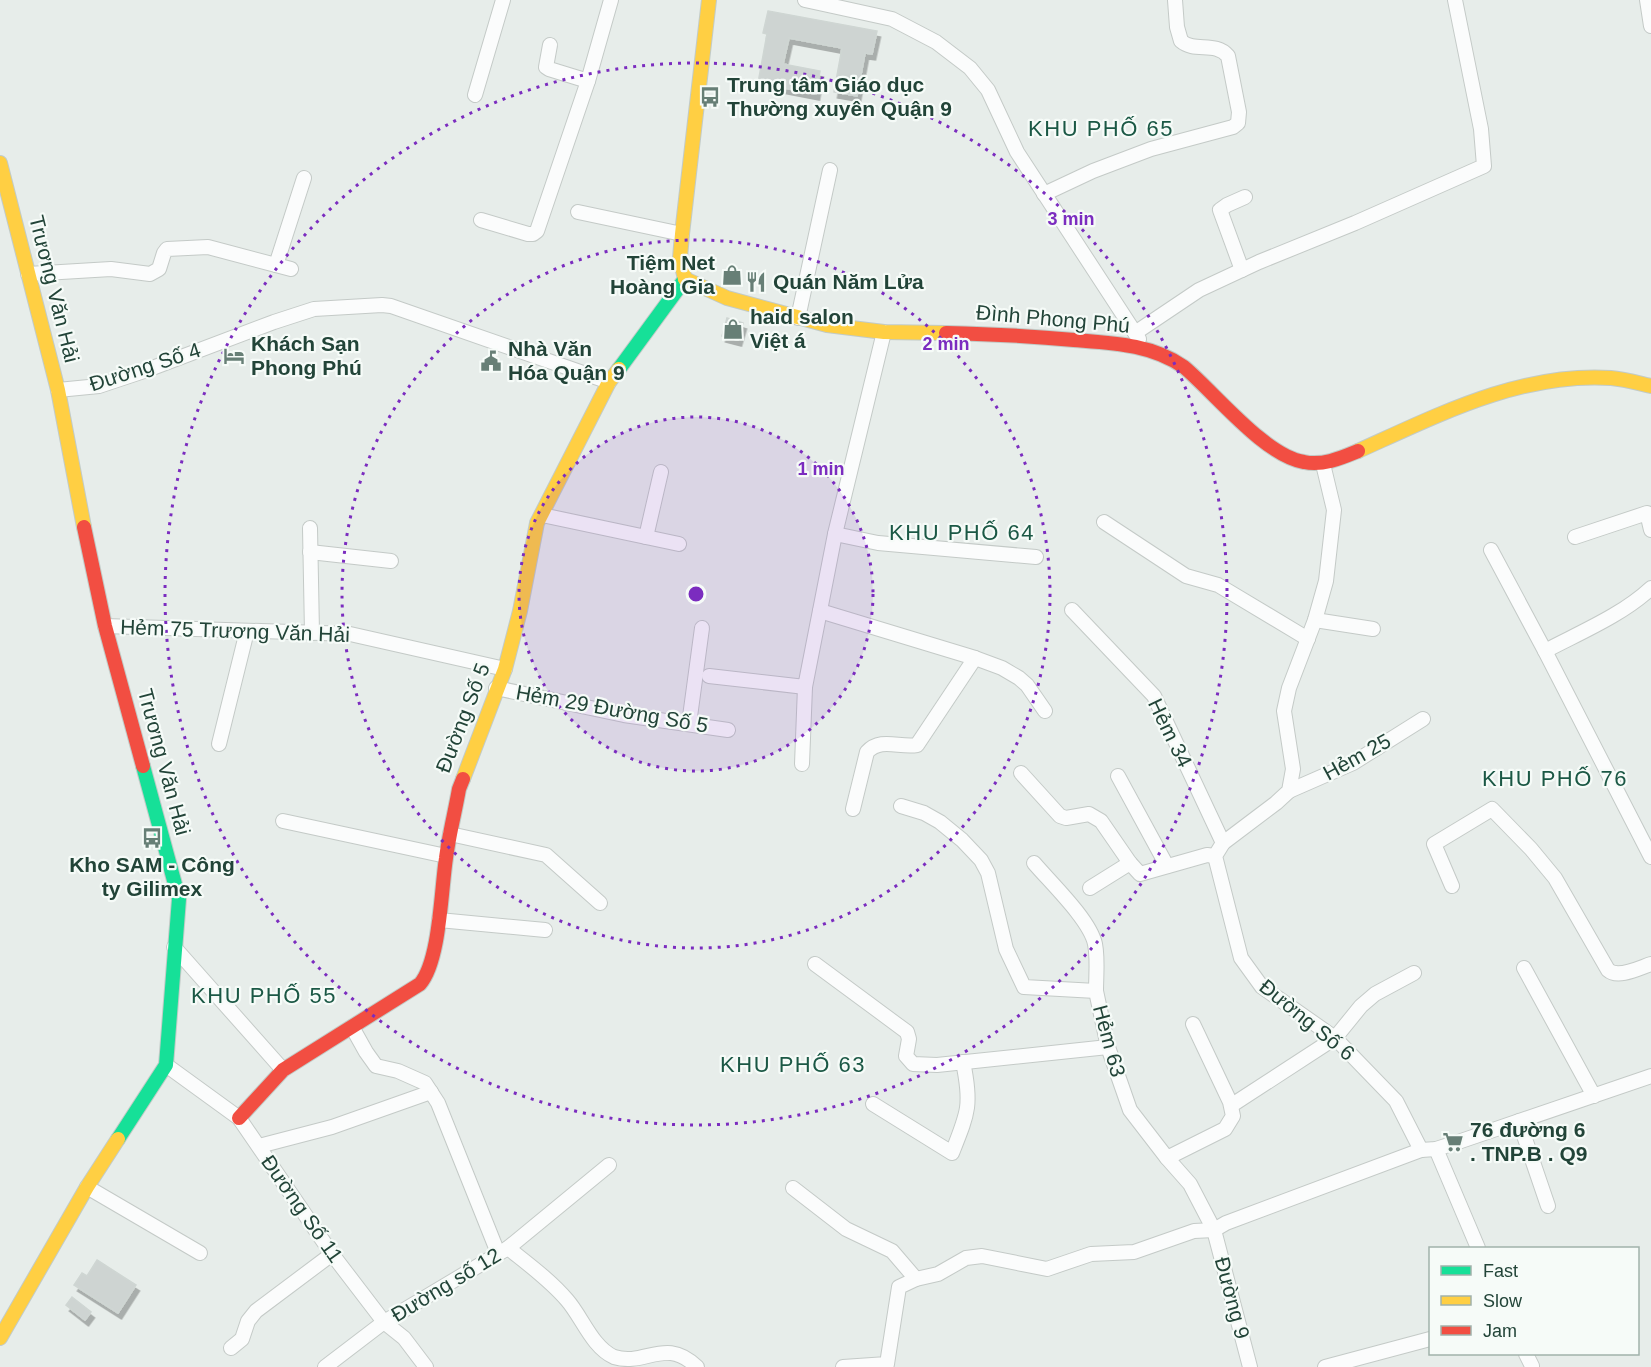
<svg xmlns="http://www.w3.org/2000/svg" width="1651" height="1367" font-family="Helvetica,sans-serif">
<style>
.building{fill:#ced4d2;stroke:#cfd6d3;stroke-width:1.5;filter:url(#shadow)}
.lines{fill:none;stroke-linecap:round;stroke-linejoin:round}
.street-casing{stroke:#c4cac7;stroke-width:16}
.fast-casing{stroke:#c2cbc7;stroke-width:16}
.slow-casing{stroke:#c2cbc7;stroke-width:16}
.jam-casing{stroke:#c2cbc7;stroke-width:16}
.street{stroke:#fbfcfc;stroke-width:14}
.fast{stroke:#16e098;stroke-width:14}
.slow{stroke:#ffcf43;stroke-width:14}
.jam{stroke:#f24e42;stroke-width:14}
.ring{fill:none;stroke:#7b2cbf;stroke-width:3;stroke-dasharray:3 6}
.labels{text-anchor:middle;stroke-width:4.5;stroke-linejoin:round;paint-order:stroke}
.poi-label{font-size:21px;font-weight:bold;fill:#224438;stroke:#f6fbf8;text-anchor:start}
.street-label{font-size:21px;fill:#224438;stroke:#f6fbf8}
.neighbourhood-label{font-size:22px;letter-spacing:1.5px;fill:#1b5845;stroke:#f6fbf8}
.centre{fill:#7b2cbf;stroke:#f6fbf8;stroke-width:3}
.ring-label{font-size:18px;text-anchor:middle;font-weight:bold;fill:#7b2cbf;stroke:#f6fbf8;stroke-width:4.5;stroke-linejoin:round;paint-order:stroke}
</style>
<defs>
<filter id="shadow"><feDropShadow dx="3.5" dy="6" stdDeviation="0" flood-color="#0004"/></filter>
</defs>
<rect width="100%" height="100%" fill="#e7edea"/>
<!-- building -->
<g class="building">
<polygon points="768,11 877,31 872,54 865,53 857,96 834,92 842,48 789,38 783,64 820,71 816,94 758,83 767,34 763,33"/>
<polygon points="727,318 743,323 738,340 722,336"/>
<polygon points="97,1260 136,1285 118,1313 74,1285 82,1273 87,1276"/>
<polygon points="72,1297 91,1312 85,1320 66,1305"/>
</g>
<g class="lines">
<!-- street casing -->
<g class="street-casing">
<g id="street">
<polyline points="805,0 892,19 936,42 970,68 988,90 1017,152 1139,339"/>
<polyline points="1647,0 1651,26"/>
<polyline points="550,45 546,67 549,69 588,81"/>
<polyline points="475,95 503,0"/>
<path d="M1044 194 1093 171 1151 149 1233 127 1238 123 1239 112 1228 56C1215 41 1195 53 1181 41L1177 27 1175 0"/>
<polyline points="578,212 682,234"/>
<polyline points="481,220 528,234 533,234 537,231 588,81 611,0"/>
<polyline points="276,265 304,178"/>
<polyline points="1242,270 1220,210 1227,205 1245,197"/>
<polyline points="28,274 111,269 150,274 159,269 164,253 167,249 208,247 291,269"/>
<polyline points="798,318 830,170"/>
<polyline points="1135,333 1199,290 1259,262 1355,223 1484,166 1481,129 1455,0"/>
<polyline points="58,390 99,386 147,370 274,322 314,309 382,305 391,306 609,382"/>
<polyline points="1323,464 1334,510 1326,581 1315,620 1289,688 1284,711 1293,769 1289,791 1276,803 1223,843 1215,856 1241,958 1262,987 1335,1038 1396,1101 1421,1150"/>
<polyline points="542,515 679,544"/>
<polyline points="1104,522 1186,576 1218,585 1308,639"/>
<polyline points="310,528 312,633"/>
<polyline points="835,534 878,543 1036,557"/>
<polyline points="646,537 661,472"/>
<polyline points="1575,537 1647,513 1651,530"/>
<polyline points="1491,550 1545,651 1651,857"/>
<polyline points="310,552 391,561"/>
<polyline points="1072,610 1154,696 1223,843"/>
<polyline points="820,611 975,658 1002,668 1019,678 1027,685 1045,711"/>
<polyline points="1315,620 1373,629"/>
<polyline points="105,626 350,634 505,669"/>
<path d="M1545 651C1581 632 1622 615 1651 588"/>
<polyline points="709,676 805,687 835,534 884,332"/>
<polyline points="496,688 624,715 728,730"/>
<polyline points="689,724 702,628"/>
<polyline points="219,744 247,631"/>
<polyline points="802,764 805,687"/>
<polyline points="1021,773 1060,816 1066,818 1089,814 1101,821 1130,863"/>
<polyline points="1118,776 1167,866"/>
<polyline points="1289,791 1353,763 1423,719"/>
<polyline points="901,806 924,813 940,822 962,840 981,860 988,873 1006,949 1024,987 1096,991 1108,1047 1130,1110 1167,1158 1190,1184 1214,1230 1250,1367"/>
<path d="M853 809 867 752C881 737 899 748 917 745L975 658"/>
<polyline points="283,821 446,856"/>
<polyline points="450,834 546,855 600,903"/>
<path d="M1034 863C1051 883 1090 920 1095 944 1098 959 1096 976 1096 991"/>
<path d="M1452 886 1434 844 1492 809 1531 849 1555 878 1608 970C1618 979 1639 968 1651 964"/>
<polyline points="1090,888 1130,863 1140,874 1207,855 1215,856"/>
<polyline points="439,920 545,930"/>
<polyline points="174,947 283,1070"/>
<polyline points="815,964 907,1032 909,1039 906,1056 913,1064 937,1065 1108,1047"/>
<polyline points="1524,968 1594,1096"/>
<polyline points="352,1027 366,1052 376,1066 398,1071 425,1083 438,1103 498,1253"/>
<polyline points="166,1065 239,1118 332,1254 384,1322 404,1338 426,1367"/>
<path d="M873 1104 952 1153C968 1113 972 1105 963 1062"/>
<polyline points="1232,1105 1335,1038 1361,1006 1375,994 1414,973"/>
<polyline points="1519,1121 1548,1206"/>
<polyline points="259,1146 332,1127 431,1092"/>
<polyline points="1436,1149 1478,1248"/>
<polyline points="1167,1158 1225,1129 1233,1116 1230,1102 1193,1024"/>
<polyline points="87,1187 200,1253"/>
<polyline points="793,1188 846,1229 892,1251 916,1279"/>
<polyline points="508,1248 609,1165"/>
<polyline points="231,1348 242,1339 248,1321 256,1311 332,1254"/>
<polyline points="1526,1354 1532,1366"/>
<path d="M325 1367 384 1322 508 1248C528 1264 550 1280 567 1300 582 1317 592 1347 614 1357 646 1367 665 1336 697 1367"/>
<polyline points="843,1367 887,1364 899,1287 916,1279 938,1274 966,1258 982,1256 1047,1269 1091,1254 1134,1252 1194,1231 1214,1230 1226,1223 1421,1150 1436,1149 1461,1141 1651,1076"/>
<polyline points="1325,1367 1430,1339"/>
</g>
</g>
<!-- fast casing -->
<g class="fast-casing">
<g id="fast">
<polyline points="619,369 685,279"/>
<polyline points="118,1139 166,1065 179,899 143,766"/>
</g>
</g>
<!-- slow casing -->
<g class="slow-casing">
<g id="slow">
<polyline points="0,163 58,390 84,527"/>
<polyline points="685,279 727,298 827,325 884,332 946,333"/>
<polyline points="685,279 680,258 682,234 709,0"/>
<path d="M1358 451C1438 415 1521 372 1611 378 1624 379 1638 383 1651 386"/>
<polyline points="463,779 505,669 520,611 537,523 609,382 619,369"/>
<polyline points="0,1338 87,1187 118,1139"/>
</g>
</g>
<!-- jam casing -->
<g class="jam-casing">
<g id="jam">
<path d="M946 333C989 334 1031 336 1074 340 1112 343 1151 344 1184 367 1215 393 1265 456 1304 462 1323 466 1341 458 1358 451"/>
<polyline points="84,527 105,626 143,766"/>
<path d="M239 1118 283 1070 420 984C440 961 441 890 446 858 449 835 455 812 459 789L463 779"/>
</g>
</g>
<!-- street -->
<use href="#street" class="street"/>
<!-- fast -->
<use href="#fast" class="fast"/>
<!-- slow -->
<use href="#slow" class="slow"/>
<!-- jam -->
<use href="#jam" class="jam"/>
</g>
<!-- distance rings -->
<circle cx="696" cy="594" r="177" fill="#7b2cbf" fill-opacity=".12"/>
<g class="ring">
<circle cx="696" cy="594" r="177"/>
<circle cx="696" cy="594" r="354"/>
<circle cx="696" cy="594" r="531"/>
</g>
<!-- icons -->
<defs>
<g id="bus-bare" transform="scale(1.62)"><path d="M-5-6H5V4H4V6H2V4H-2V6H-4V4H-5ZM-3.5-4V0h7V-4ZM-3.5 1.2v1.5H-2V1.2ZM2 1.2v1.5H3.5V1.2Z" fill="#677f76" stroke="#f6fbf8" stroke-width="2.5" paint-order="stroke"/></g>
<g id="shop-bare" transform="scale(1.62)"><path d="M-5-2.5h2.3a2.7 3.5 0 0 1 5.4 0H5L5.5 6h-11ZM-1.5-2.5h3a1.5 2.3 0 0 0-3 0Z" fill="#677f76" stroke="#f6fbf8" stroke-width="2.5" paint-order="stroke"/></g>
<g id="restaurant-bare" transform="scale(1.62)"><path d="M-5-6h1v4h1v-4h1v4h1v-4h1v5L-1.5 .5V6h-2V.5L-5-1ZM5-6V6H3V1.5H1.5Q1.5-4 5-6Z" fill="#677f76" stroke="#f6fbf8" stroke-width="2.5" paint-order="stroke"/></g>
<g id="hotel-bare" transform="scale(1.62)"><path d="M-6-4.5h1.5V1H6V5H4.5V3h-9V5H-6ZM-4 0a1.8 1.8 0 1 1 3.6 0ZM.5 0V-2.5h3Q6-2.5 6 0Z" fill="#677f76" stroke="#f6fbf8" stroke-width="2.5" paint-order="stroke"/></g>
<g id="civic-bare" transform="scale(1.62)"><path d="M-.6-6.5H3V-4.5H.6V-3L4-1V1h2V6H-6V1h2V-1L-.6-3ZM-1.2 2.5V6h2.4V2.5Z" fill="#677f76" stroke="#f6fbf8" stroke-width="2.5" paint-order="stroke"/></g>
<g id="supermarket-bare" transform="scale(1.62)"><path d="M-6-5.5h2.5l.6 2H6L4.5 2H-2.5L-4.4-4H-6ZM-1.5 3.2a1.3 1.3 0 1 0 .1 0ZM3 3.2a1.3 1.3 0 1 0 .1 0Z" fill="#677f76" stroke="#f6fbf8" stroke-width="2.5" paint-order="stroke"/></g>
</defs>
<g fill-rule="evenodd">
<use href="#bus-bare" x="710" y="97"/>
<use href="#shop-bare" x="732" y="275"/>
<use href="#restaurant-bare" x="756" y="282"/>
<use href="#shop-bare" x="733" y="329"/>
<use href="#hotel-bare" x="234" y="356"/>
<use href="#civic-bare" x="491" y="361"/>
<use href="#bus-bare" x="152" y="838"/>
<use href="#supermarket-bare" x="1453" y="1142"/>
</g>
<g class="labels">
<!-- poi labels -->
<g class="poi-label">
<text x="727" y="92">Trung tâm Giáo dục<tspan x="727" dy="24">Thường xuyên Quận 9</tspan></text>
<text x="715" y="270" text-anchor="end">Tiệm Net<tspan x="715" dy="24">Hoàng Gia</tspan></text>
<text x="773" y="289">Quán Năm Lửa</text>
<text x="750" y="324">haid salon<tspan x="750" dy="24">Việt á</tspan></text>
<text x="251" y="351">Khách Sạn<tspan x="251" dy="24">Phong Phú</tspan></text>
<text x="508" y="356">Nhà Văn<tspan x="508" dy="24">Hóa Quận 9</tspan></text>
<text x="152" y="872" text-anchor="middle">Kho SAM - Công<tspan x="152" dy="24">ty Gilimex</tspan></text>
<text x="1470" y="1137">76 đường 6<tspan x="1470" dy="24">. TNP.B . Q9</tspan></text>
</g>
<!-- street labels -->
<g class="street-label">
<text transform="translate(54 289) rotate(76)" y="7">Trương Văn Hải</text>
<text transform="translate(1053 319) rotate(5)" y="7">Đình Phong Phú</text>
<text transform="translate(145 367) rotate(-18)" y="7">Đường Số 4</text>
<text transform="translate(235 631) rotate(2)" y="7">Hẻm 75 Trương Văn Hải</text>
<text transform="translate(612 709) rotate(10)" y="7">Hẻm 29 Đường Số 5</text>
<text transform="translate(463 718) rotate(-69)" y="7">Đường Số 5</text>
<text transform="translate(1170 733) rotate(64)" y="7">Hẻm 34</text>
<text transform="translate(1357 757) rotate(-29)" y="7">Hẻm 25</text>
<text transform="translate(164 762) rotate(75)" y="7">Trương Văn Hải</text>
<text transform="translate(1307 1020) rotate(39)" y="7">Đường Số 6</text>
<text transform="translate(1109 1041) rotate(75)" y="7">Hẻm 63</text>
<text transform="translate(302 1209) rotate(55)" y="7">Đường Số 11</text>
<text transform="translate(446 1285) rotate(-31)" y="7">Đường số 12</text>
<text transform="translate(1232 1298) rotate(75)" y="7">Đường 9</text>
</g>
<!-- neighbourhood labels -->
<g class="neighbourhood-label">
<text x="1101" y="136">KHU PHỐ 65</text>
<text x="962" y="540">KHU PHỐ 64</text>
<text x="1555" y="786">KHU PHỐ 76</text>
<text x="264" y="1003">KHU PHỐ 55</text>
<text x="793" y="1072">KHU PHỐ 63</text>
</g>
</g>
<circle cx="696" cy="594" r="9" class="centre"/>
<g class="ring-label">
<text x="1071" y="225">3 min</text>
<text x="946" y="350">2 min</text>
<text x="821" y="475">1 min</text>
</g>
<!-- legend -->
<rect x="1429" y="1247" width="210" height="108" fill="#f6fbf8" stroke="#a1b2ab" stroke-width="1.5"/>
<rect x="1441" y="1266" width="30" height="9" fill="#16e098" stroke="#a1b2ab" stroke-width="1.5"/>
<text x="1483" y="1277" font-size="18" fill="#224438">Fast</text>
<rect x="1441" y="1296" width="30" height="9" fill="#ffcf43" stroke="#a1b2ab" stroke-width="1.5"/>
<text x="1483" y="1307" font-size="18" fill="#224438">Slow</text>
<rect x="1441" y="1326" width="30" height="9" fill="#f24e42" stroke="#a1b2ab" stroke-width="1.5"/>
<text x="1483" y="1337" font-size="18" fill="#224438">Jam</text>
</svg>
